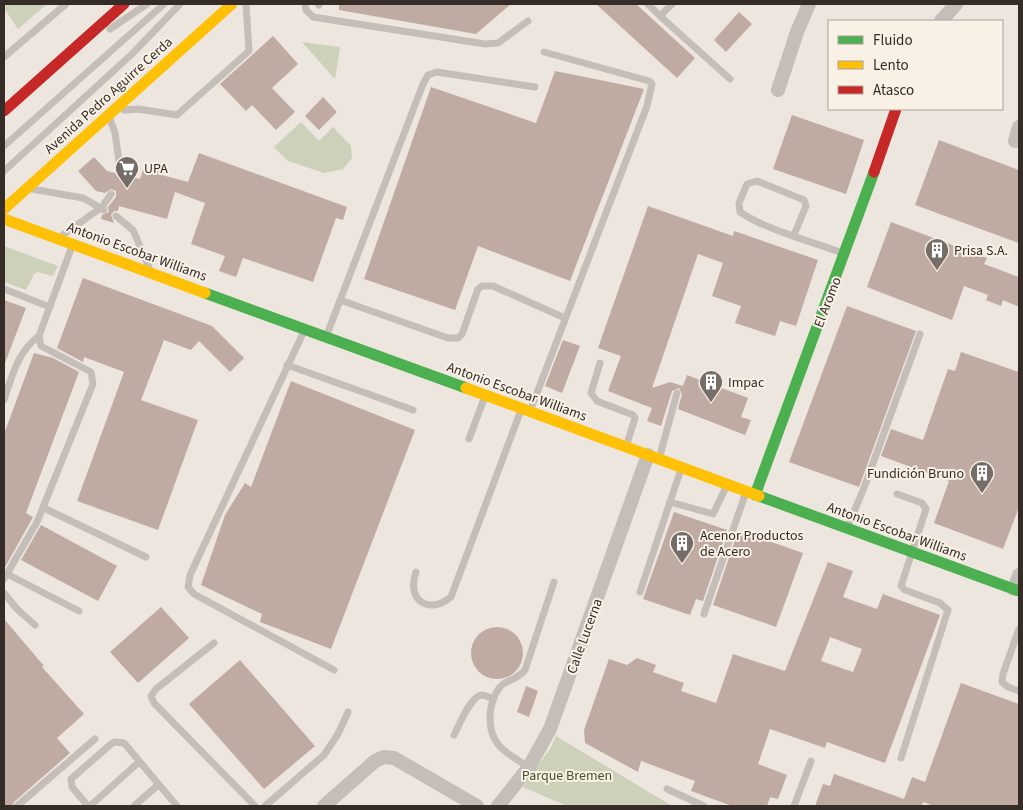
<svg xmlns="http://www.w3.org/2000/svg" width="1023" height="810" font-family="'Source Sans 3',sans-serif">
<style>
.green{fill:#cdd1b9}
.building{fill:#bfaba1;fill-rule:evenodd}
.lines{fill:none;stroke-linecap:round;stroke-linejoin:round}
.lane{stroke:#c5beb8;stroke-width:7}
.street{stroke:#c5beb8;stroke-width:14}
.fast{stroke:#4caf50;stroke-width:11}
.slow{stroke:#ffc107;stroke-width:11}
.jam{stroke:#c62828;stroke-width:11}
.labels{text-anchor:middle;stroke-width:4;stroke-linejoin:round;paint-order:stroke}
.street-label{font-size:14px;fill:#352c27;stroke:#f9f1e6}
.poi-label{font-size:14px;fill:#352c27;stroke:#f9f1e6;text-anchor:start}
.park-label{font-size:14px;fill:#44532b;stroke:#f9f1e6}
</style>
<rect width="100%" height="100%" fill="#ece6df"/>
<!-- green -->
<g class="green">
<polygon points="4,4 47,4 18,29 4,8"/>
<polygon points="302,42 340,47 335,79"/>
<polygon points="301,122 319,141 333,127 351,146 352,158 343,169 324,173 288,161 274,147"/>
<polygon points="4,246 58,266 53,276 38,272 34,274 26,290 4,282"/>
<polygon points="556,736 672,806 567,806 523,787 551,747"/>
</g>
<!-- building -->
<g class="building">
<polygon points="339,4 511,4 476,34 339,10"/>
<polygon points="596,4 636,4 695,58 677,78"/>
<polygon points="739,12 752,24 726,52 714,40"/>
<polygon points="273,36 298,64 272,88 295,112 276,130 252,105 246,111 220,84"/>
<polygon points="555,71 644,89 570,281 478,246 455,310 364,279 431,87 536,123"/>
<polygon points="323,97 337,112 319,130 305,116"/>
<polygon points="792,115 864,140 846,194 773,169"/>
<polygon points="939,140 1019,170 1019,243 915,205"/>
<polygon points="199,153 347,207 343,220 336,218 313,282 243,258 236,277 219,271 225,256 191,244 205,203 175,192 167,219 119,206 118,211 114,211 111,215 114,223 101,219 102,215 109,212 108,207 116,197 116,191 111,189 105,193 96,191 78,171 94,157 107,171 115,173 120,180 124,179 126,176 140,179 144,167 159,171 158,174 188,182"/>
<polygon points="648,206 733,236 734,231 818,260 796,326 780,321 775,336 735,323 741,306 712,296 723,263 698,254 652,388 670,382 683,386 687,375 748,398 741,417 751,420 745,435 678,409 682,394 679,388 672,391 661,426 647,421 652,408 608,391 621,356 598,348"/>
<polygon points="891,222 987,258 984,264 1019,277 1019,307 1003,300 1001,306 986,300 988,295 964,286 952,320 867,287"/>
<polygon points="83,278 212,326 244,358 230,372 199,341 191,350 164,340 141,400 198,420 158,530 77,501 124,372 84,357 83,362 57,348"/>
<polygon points="4,300 26,308 5,363 4,363"/>
<polygon points="847,306 916,331 859,487 789,462"/>
<polygon points="563,340 580,346 562,393 545,386"/>
<polygon points="961,352 1019,372 1019,507 1003,549 934,523 949,481 881,456 891,429 923,440 948,369 955,371"/>
<polygon points="34,353 53,358 79,372 26,513 33,517 4,569 4,434"/>
<polygon points="291,381 415,430 331,649 260,622 262,614 201,585 225,515 245,483 251,487"/>
<polygon points="674,512 727,530 703,601 696,599 690,615 643,599"/>
<polygon points="41,525 117,566 98,601 21,560"/>
<polygon points="743,532 803,553 776,627 713,605 737,534 741,535"/>
<path d="M828 562 853 571 843 597 877 609 883 594 940 615 885 763 827 742 825 748 770 729 758 764 787 775 778 799 770 797 767 806H732L691 791 695 781 641 761 638 772 585 743 584 730 609 659 627 665 637 658 656 665 653 672 684 683 681 691 716 703 733 654 785 671ZM830 637 862 649 853 672 821 661Z"/>
<polygon points="161,607 189,638 138,683 110,652"/>
<polygon points="4,619 44,666 42,667 84,714 57,738 70,753 14,802 12,806 4,806"/>
<circle cx="497" cy="653" r="26"/>
<polygon points="240,660 315,746 264,789 189,704"/>
<polygon points="961,683 1019,704 1019,806 934,806 923,802 922,806 815,806 823,784 830,786 834,774 904,799 912,777 925,782"/>
<polygon points="526,686 538,691 529,717 517,712"/>
</g>
<g class="lines">
<!-- lane -->
<g class="lane">
<polyline points="305,4 306,10 313,17 485,44 498,43 528,21"/>
<polyline points="318,4 319,5"/>
<polyline points="648,4 660,16"/>
<polyline points="672,4 660,16 730,79"/>
<polyline points="110,29 147,4"/>
<polyline points="4,57 66,4"/>
<polyline points="124,110 138,109 177,115 249,51 246,4"/>
<polyline points="110,119 115,133 121,175"/>
<polyline points="4,146 164,4"/>
<polyline points="4,171 132,54 180,4"/>
<polyline points="32,189 83,198 104,210"/>
<polyline points="116,216 133,230 150,270"/>
<path d="M794 235 806 206 804 200 757 181 747 184 739 203 740 212C766 230 814 242 845 254"/>
<polyline points="60,237 102,207 111,194"/>
<polyline points="4,289 50,307"/>
<polyline points="340,300 448,338 458,338 462,334 478,289 482,286 493,286 565,318"/>
<polyline points="305,329 190,575 188,587 194,594 334,670"/>
<polyline points="326,337 423,84 428,75 437,72 535,87"/>
<polyline points="600,363 591,393 597,401 633,415 635,418 626,447"/>
<polyline points="287,365 413,410"/>
<path d="M4 400C12 376 18 351 39 336"/>
<polyline points="530,411 647,106 652,84 649,81 544,52"/>
<polyline points="469,439 485,396"/>
<polyline points="659,459 677,393"/>
<polyline points="897,494 922,503 926,509 901,586 905,590 940,603 948,610 901,758"/>
<polyline points="670,502 713,514 727,485"/>
<polyline points="44,508 146,557"/>
<polyline points="847,528 864,488 920,334"/>
<path d="M416 572C406 599 428 616 451 597L521 410"/>
<polyline points="7,574 79,611"/>
<polyline points="4,579 37,522 93,384 91,372 41,346 39,336 72,246"/>
<polyline points="640,592 681,469"/>
<polyline points="4,593 17,609 35,625"/>
<polyline points="704,614 746,492"/>
<polyline points="1019,629 1003,674 1002,682 1008,687 1019,691"/>
<polyline points="214,643 156,689 151,696 154,703 255,806"/>
<path d="M454 735C459 726 470 696 482 695 485 695 490 698 494 699"/>
<path d="M529 767C506 753 489 745 490 716 490 707 494 694 500 687 506 680 517 680 525 670L554 582"/>
<polyline points="667,789 704,806"/>
<polyline points="17,806 95,739"/>
<polyline points="88,806 72,787 71,779 111,744 115,742 124,743 177,806"/>
<polyline points="90,806 139,762"/>
<polyline points="134,806 158,785"/>
<polyline points="265,806 324,755 338,734 348,712"/>
<polyline points="794,806 811,761"/>
</g>
<!-- street -->
<g class="street">
<polyline points="941,21 956,4"/>
<polyline points="778,90 797,32 809,4"/>
<polyline points="1015,141 1019,127"/>
<polyline points="1014,589 1019,575"/>
<polyline points="324,806 375,761 384,757 394,758 477,806"/>
<polyline points="498,806 529,767 550,729 648,455"/>
</g>
<!-- fast -->
<g class="fast">
<polyline points="205,293 466,388"/>
<polyline points="755,495 874,172"/>
<polyline points="759,496 1019,591"/>
</g>
<!-- slow -->
<g class="slow">
<polyline points="4,209 232,4"/>
<polyline points="4,219 205,293"/>
<polyline points="466,388 759,496"/>
</g>
<!-- jam -->
<g class="jam">
<polyline points="4,111 124,4"/>
<polyline points="874,172 896,109"/>
</g>
</g>
<!-- icons -->
<defs>
<g id="supermarket-pin" transform="scale(1.25)"><path d="M0 17L-7.5 6A9.5 9.5 0 1 1 7.5 6Z" fill="#756d67" stroke="#f9f1e6"/><path d="M-6-5.5h2.5l.6 2H6L4.5 2H-2.5L-4.4-4H-6ZM-1.5 3.2a1.3 1.3 0 1 0 .1 0ZM3 3.2a1.3 1.3 0 1 0 .1 0Z" fill="#fff"/></g>
<g id="building-pin" transform="scale(1.25)"><path d="M0 17L-7.5 6A9.5 9.5 0 1 1 7.5 6Z" fill="#756d67" stroke="#f9f1e6"/><path d="M-4-6H4V6H1V3H-1V6H-4ZM-2.5-4.3h1.7v1.8h-1.7ZM.8-4.3h1.7v1.8H.8ZM-2.5-1h1.7V.8h-1.7ZM.8-1h1.7V.8H.8Z" fill="#fff"/></g>
</defs>
<g fill-rule="evenodd">
<use href="#supermarket-pin" x="127" y="168"/>
<use href="#building-pin" x="937" y="250"/>
<use href="#building-pin" x="711" y="382"/>
<use href="#building-pin" x="982" y="473"/>
<use href="#building-pin" x="682" y="543"/>
</g>
<g class="labels">
<!-- street labels -->
<g class="street-label">
<text transform="translate(108 95) rotate(-42)" y="5">Avenida Pedro Aguirre Cerda</text>
<text transform="translate(137 251) rotate(20)" y="5">Antonio Escobar Williams</text>
<text transform="translate(827 302) rotate(-69)" y="5">El Aromo</text>
<text transform="translate(517 391) rotate(20)" y="5">Antonio Escobar Williams</text>
<text transform="translate(897 531) rotate(20)" y="5">Antonio Escobar Williams</text>
<text transform="translate(584 636) rotate(-70)" y="5">Calle Lucerna</text>
</g>
<!-- poi labels -->
<g class="poi-label">
<text x="144" y="173">UPA</text>
<text x="954" y="255">Prisa S.A.</text>
<text x="728" y="387">Impac</text>
<text x="964" y="478" text-anchor="end">Fundición Bruno</text>
<text x="700" y="540">Acenor Productos<tspan x="700" dy="16">de Acero</tspan></text>
</g>
<!-- park labels -->
<g class="park-label">
<text x="567" y="780">Parque Bremen</text>
</g>
</g>
<!-- border -->
<rect width="1023" height="810" fill="none" stroke="#352c27" stroke-width="10"/>
<!-- legend -->
<rect x="828" y="20" width="175" height="90" fill="#f9f1e6" stroke="#aba29a"/>
<rect x="838" y="36" width="25" height="8" fill="#4caf50" stroke="#aba29a"/>
<text x="873" y="45" font-size="15" fill="#352c27">Fluido</text>
<rect x="838" y="61" width="25" height="8" fill="#ffc107" stroke="#aba29a"/>
<text x="873" y="70" font-size="15" fill="#352c27">Lento</text>
<rect x="838" y="86" width="25" height="8" fill="#c62828" stroke="#aba29a"/>
<text x="873" y="95" font-size="15" fill="#352c27">Atasco</text>
</svg>
